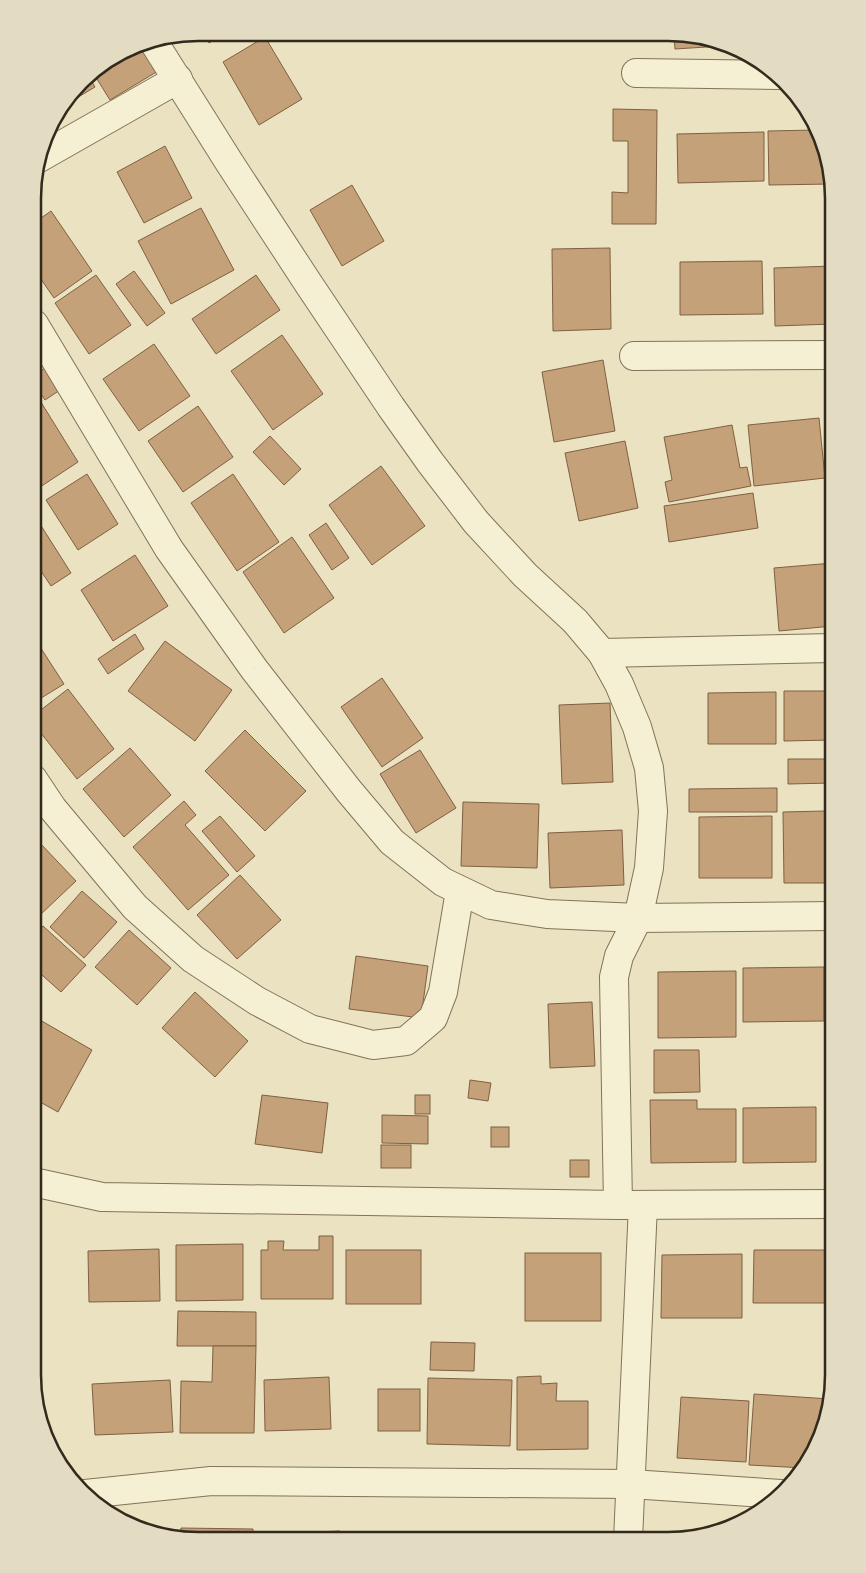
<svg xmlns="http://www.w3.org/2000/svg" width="866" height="1573" font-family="'Times New Roman',serif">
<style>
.building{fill:#c5a179;stroke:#7f6042}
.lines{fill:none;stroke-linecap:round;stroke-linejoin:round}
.minor-casing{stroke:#82735a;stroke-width:30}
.tertiary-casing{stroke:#82735a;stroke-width:30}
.minor{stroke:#f5efd3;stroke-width:28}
.tertiary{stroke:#f5efd3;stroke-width:28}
.rim{fill:none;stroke:#322a1d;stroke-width:2.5}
</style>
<rect width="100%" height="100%" fill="#eae2c1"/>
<!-- building -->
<g class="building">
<polygon points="203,33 227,33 209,43"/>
<polygon points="674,35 700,36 722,46 675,49"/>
<polygon points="265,37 302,99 259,125 223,62"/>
<polygon points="141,44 158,71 110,100 92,71 135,45"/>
<polygon points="88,75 95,87 65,105"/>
<polygon points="613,109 657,110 656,224 612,224 612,192 628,193 628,141 613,141"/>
<polygon points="815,130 825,144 831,184 769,185 768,131"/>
<polygon points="764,132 764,181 678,183 677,134"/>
<polygon points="165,146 192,198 144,223 117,172"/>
<polygon points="352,185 384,241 342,266 310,210"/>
<polygon points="201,208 234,270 171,304 138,241"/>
<polygon points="51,211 92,271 54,298 34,269 34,223"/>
<polygon points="610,248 611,329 553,331 552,249"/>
<polygon points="762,261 763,314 680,315 680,262"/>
<polygon points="833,266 833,324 775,326 774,268"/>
<polygon points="134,271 165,313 147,326 116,284"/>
<polygon points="96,275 131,325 89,354 55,303"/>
<polygon points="256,275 280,310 216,354 192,319"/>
<polygon points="282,335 323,394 273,430 231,371"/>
<polygon points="154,344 190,396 139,431 103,379"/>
<polygon points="603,360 615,431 554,442 542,372"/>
<polygon points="45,368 60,390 45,400 34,383 34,376"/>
<polygon points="39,399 78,462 34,491 34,403"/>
<polygon points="198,406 233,457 183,492 148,441"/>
<polygon points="819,418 825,478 754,486 748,425"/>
<polygon points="732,425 740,468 747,467 751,486 669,502 665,482 672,480 664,437"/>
<polygon points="270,436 301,469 284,485 253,452"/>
<polygon points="625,441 638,508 579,521 565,453"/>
<polygon points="381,466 425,526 372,565 329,505"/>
<polygon points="87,474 118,524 78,550 46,500"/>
<polygon points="233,474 279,542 237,571 191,503"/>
<polygon points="753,493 758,528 669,542 664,506"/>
<polygon points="33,513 71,573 51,586 33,559"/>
<polygon points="326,523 349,558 332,570 309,535"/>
<polygon points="292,537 334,598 284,633 243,572"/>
<polygon points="135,555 168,606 113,641 81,590"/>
<polygon points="833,563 833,626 779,631 774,568"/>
<polygon points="135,634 144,649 108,674 98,659"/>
<polygon points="33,636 64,684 33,703"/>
<polygon points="165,641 232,690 195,741 128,691"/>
<polygon points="382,678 423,738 382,767 341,707"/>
<polygon points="68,689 114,749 77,779 33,723 33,716"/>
<polygon points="784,691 833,691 833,740 784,741"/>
<polygon points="776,692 776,744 708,744 708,693"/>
<polygon points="610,703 613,782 562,784 559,705"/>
<polygon points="245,730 306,791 265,831 205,771"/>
<polygon points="130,748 171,795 124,837 83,789"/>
<polygon points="420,750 456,808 416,833 380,774"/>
<polygon points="788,759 833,759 833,783 788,784"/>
<polygon points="777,788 777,812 689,812 689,789"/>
<polygon points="184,801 196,815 185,825 229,875 188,910 133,847"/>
<polygon points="463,802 539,804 537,868 461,866"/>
<polygon points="825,806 833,806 833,883 784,883 783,812 825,811"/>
<polygon points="220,816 255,856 237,872 202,831"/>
<polygon points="772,816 772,878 699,878 699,817"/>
<polygon points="622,830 624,885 550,888 548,833"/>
<polygon points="39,842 76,881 40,915 33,908 33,848"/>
<polygon points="240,875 281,920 237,959 197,915"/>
<polygon points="82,891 117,922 84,958 50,927"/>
<polygon points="43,926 86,965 61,992 33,967 33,938"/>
<polygon points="129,930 171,968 137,1005 95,967"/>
<polygon points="356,956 428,966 421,1018 349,1009"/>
<polygon points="824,967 824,1021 743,1022 743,968"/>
<polygon points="736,971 736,1037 658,1038 658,972"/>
<polygon points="195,992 248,1041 215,1077 162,1028"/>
<polygon points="592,1002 595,1066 550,1068 548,1004"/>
<polygon points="40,1020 92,1050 58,1112 33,1098 33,1033"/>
<polygon points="654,1050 699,1050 700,1092 654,1093"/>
<polygon points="470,1080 491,1083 488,1101 468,1098"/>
<rect x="832" y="1094" width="1" height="61"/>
<polygon points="262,1095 328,1103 322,1153 255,1144"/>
<rect x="415" y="1095" width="15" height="19"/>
<polygon points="650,1100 697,1100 697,1109 736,1109 736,1162 651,1163"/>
<polygon points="816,1107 816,1162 743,1163 743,1108"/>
<polygon points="382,1115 428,1116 428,1144 382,1143"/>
<rect x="491" y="1127" width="18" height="20"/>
<rect x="381" y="1145" width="30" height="23"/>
<rect x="570" y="1160" width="19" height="17"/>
<polygon points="319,1236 333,1236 333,1299 261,1299 261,1250 268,1250 268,1241 284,1241 283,1250 319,1250"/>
<polygon points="243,1244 243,1300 176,1301 176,1245"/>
<polygon points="159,1249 160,1301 89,1302 88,1251"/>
<rect x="346" y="1250" width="75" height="54"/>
<polygon points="754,1250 826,1250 825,1303 753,1303"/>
<rect x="525" y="1253" width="76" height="68"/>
<polygon points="742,1254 742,1318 661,1318 662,1255"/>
<polygon points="178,1311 256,1312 256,1346 177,1346"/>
<polygon points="431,1342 475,1343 474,1371 430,1370"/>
<polygon points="213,1346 256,1346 254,1433 180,1433 181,1381 212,1382"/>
<polygon points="541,1376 541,1384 557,1383 556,1401 588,1401 588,1449 517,1450 517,1377"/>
<polygon points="329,1377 331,1429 265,1431 264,1380"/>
<polygon points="428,1378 512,1380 510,1446 427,1444"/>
<polygon points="170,1380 173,1432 95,1435 92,1384"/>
<rect x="378" y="1389" width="42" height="42"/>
<polygon points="754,1394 830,1399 821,1438 804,1468 749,1465"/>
<polygon points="681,1397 749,1401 746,1462 677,1458"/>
<polygon points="160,1528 160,1534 142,1529"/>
<polygon points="181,1528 253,1529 253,1539 180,1539"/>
<polygon points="340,1531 340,1540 262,1539 262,1534"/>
<polygon points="510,1532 510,1540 427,1540 426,1534"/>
<polygon points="415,1535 415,1540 352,1540 352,1538"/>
</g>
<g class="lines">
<!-- minor casing -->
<g class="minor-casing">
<g id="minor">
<polyline points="153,41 229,162 308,283 391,407 430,462 476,522 525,575 575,621 602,653 619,684 637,727 649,768 653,811 649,868 638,918 619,956 614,977 618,1205"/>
<polyline points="636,73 778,75"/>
<polyline points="39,158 178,79"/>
<polyline points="34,324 169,549 254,669 349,791 392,842 443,882 491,905 547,914 638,918 833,916"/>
<polyline points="634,356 833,355"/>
<polyline points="602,653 833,648"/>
<polyline points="33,779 53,809 135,907 193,959 257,1001 310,1029 373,1045 406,1041 433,1018 443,992 460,891"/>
<polyline points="85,1494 211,1481 631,1484 781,1494"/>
<polyline points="628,1540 643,1205"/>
</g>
</g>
<!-- tertiary casing -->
<g class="tertiary-casing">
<polyline id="tertiary" points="33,1182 102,1197 618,1205 833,1204"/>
</g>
<!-- minor -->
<use href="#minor" class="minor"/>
<!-- tertiary -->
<use href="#tertiary" class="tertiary"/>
</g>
<!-- crop -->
<path d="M0 0H866V1573H0ZM198 41H668A157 157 0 0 1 825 198V1375A157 157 0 0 1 668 1532H198A157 157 0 0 1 41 1375V198A157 157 0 0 1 198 41Z" fill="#e3dcc2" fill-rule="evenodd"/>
<path class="rim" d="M198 41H668A157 157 0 0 1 825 198V1375A157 157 0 0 1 668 1532H198A157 157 0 0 1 41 1375V198A157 157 0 0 1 198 41Z"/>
</svg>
